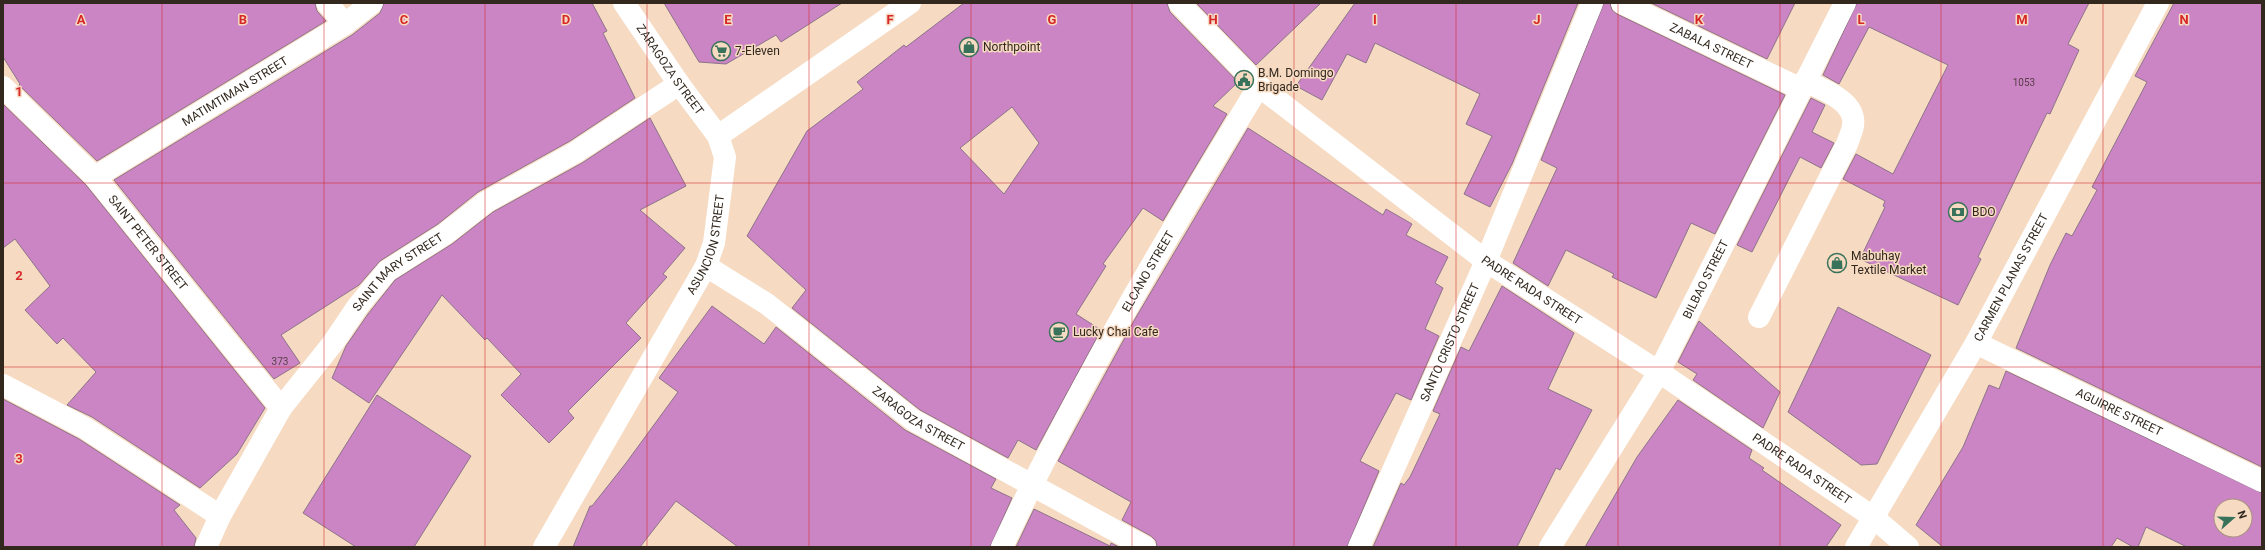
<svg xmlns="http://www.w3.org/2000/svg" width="2265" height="550" font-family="Roboto,sans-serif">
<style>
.building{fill:#cb84c4;stroke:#8d748a;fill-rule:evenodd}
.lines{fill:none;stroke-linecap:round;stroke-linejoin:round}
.minor{stroke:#fff;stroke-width:22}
.grid{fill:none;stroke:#d62828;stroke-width:1;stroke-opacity:0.55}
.labels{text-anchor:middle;stroke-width:3;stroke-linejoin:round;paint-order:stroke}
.number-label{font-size:10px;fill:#583f48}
.street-label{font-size:12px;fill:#32281e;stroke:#f6dac1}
.poi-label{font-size:12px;fill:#32281e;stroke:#f6dac1;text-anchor:start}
.grid-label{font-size:13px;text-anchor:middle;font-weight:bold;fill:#d62828;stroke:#f6dac1;stroke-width:3;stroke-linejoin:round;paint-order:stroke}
</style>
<rect width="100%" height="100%" fill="#f6dac1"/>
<!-- building -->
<g class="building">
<polygon points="3,3 315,3 317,11 326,21 97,161 19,85 20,84 3,57"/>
<polygon points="384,3 592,3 607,31 603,33 635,98 570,141 478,192 438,224 380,261 359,285 281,335 300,363 274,379 114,180 352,35 380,13"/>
<polygon points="664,3 842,3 781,42 776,35 726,64 699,62"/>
<path d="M964 3H1167L1170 12 1238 82 1213 106 1227 114 1163 221 1143 208 1103 264 1106 266 1076 314 1101 330 1036 450 1018 440 1008 458 920 410 792 308 806 290 747 236 807 131 863 89 857 82 904 45 906 47ZM1012 107 1039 143 1004 194 960 148Z"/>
<polygon points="1196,3 1321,3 1256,65"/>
<polygon points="1355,3 1578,3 1512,164 1490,207 1464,194 1492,136 1466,124 1480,94 1375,43 1366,63 1347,54 1322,100 1296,86"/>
<polygon points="1604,3 1610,3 1612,10 1617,14 1785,95 1715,234 1691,223 1656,298 1612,277 1614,274 1566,250 1548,286 1513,263 1557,168 1541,160"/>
<polygon points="1651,3 1795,3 1767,59"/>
<polygon points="1857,3 2089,3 2068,44 2079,50 2050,114 2047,113 1978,257 1981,259 1958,305 1860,259 1885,207 1883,206 1885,201 1843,179 1856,154 1893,174 1948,65 1869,27 1839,84 1823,75"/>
<polygon points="2174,3 2262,3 2262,467 2016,348 2050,265 2066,233 2072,236 2097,190 2092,187 2147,82 2135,76"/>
<polygon points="1811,98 1825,105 1812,132 1834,143 1821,168 1800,157 1752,252 1737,245"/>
<polygon points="3,104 86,185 265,408 237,454 200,488 92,417 67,405 96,372 63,338 57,344 25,310 50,286 15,239 3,248"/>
<polygon points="650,118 686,186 640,210 685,248 663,274 667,277 626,323 641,338 568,411 574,418 549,443 501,395 521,374 487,338 485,340 442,295 369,403 332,378 346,346 368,314 395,280 452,244 493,212 582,163"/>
<polygon points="1248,128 1383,215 1386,209 1412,224 1406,235 1448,257 1435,283 1443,288 1425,329 1439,336 1411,400 1396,393 1360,461 1379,471 1347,547 1157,547 1156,541 1151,536 1122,520 1131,502 1058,461 1135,319"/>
<polygon points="1502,286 1574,333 1548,389 1592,410 1560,470 1556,468 1517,547 1373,547 1401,483 1404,485 1410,477 1440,414 1433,411 1461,347 1469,351"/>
<polygon points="712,306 764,344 776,327 905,430 996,479 991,488 1012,498 990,547 738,547 676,501 640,547 573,547 590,506 592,506 626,463 678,392 659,378"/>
<polygon points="1838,307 1931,355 1877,464 1861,465 1788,412"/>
<polygon points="1699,321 1780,392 1763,428 1693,380 1697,374 1678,362"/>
<path d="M2006 371 2262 493V547H2187L2146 527 2138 547H2133L2117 538 2111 547H1943L1916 525 1963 447 1989 385 1999 389ZM2221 506H2245V530H2221Z"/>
<polygon points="377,395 471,456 414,547 356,547 303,513"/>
<polygon points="3,399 79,439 180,505 174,510 196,538 194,547 3,547"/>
<polygon points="1678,400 1752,450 1749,458 1764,468 1762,470 1841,525 1826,547 1585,547 1637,457"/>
<polygon points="1034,509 1110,546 1111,543 1119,547 1016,547"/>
</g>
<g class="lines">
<!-- minor -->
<g class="minor">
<polyline points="327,3 345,24"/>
<path id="s1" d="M624 3 679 84 718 136"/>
<path id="s2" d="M1179 3 1259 86 1486 261 1659 372 1873 517 1908 547"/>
<path id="s3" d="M1622 3 1801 89"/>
<path id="s4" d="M3 87 95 177 281 408"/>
<path id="s5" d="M95 177 345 24 372 3"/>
<path id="s6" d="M706 266 767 304 913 420 1145 547"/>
<path d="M1759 317 1847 144C1849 138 1852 132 1853 126 1857 101 1823 90 1805 81"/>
<path id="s7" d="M1976 343 2262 481"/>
<polyline points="3,385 85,428 220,516"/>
<path id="s8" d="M206 547 220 516 281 408 333 343 358 306 387 271 445 234 486 202 576 152 679 84"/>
<path id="s9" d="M544 547 706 266 714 243 725 157 718 136 910 3"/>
<path id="s10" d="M1002 547C1077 388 1167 236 1259 86"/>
<path id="s11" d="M1359 547 1486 261 1592 3"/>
<path id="s12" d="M1550 547 1659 372 1845 3"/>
<path id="s13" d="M1856 547 1976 343 2158 3"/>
</g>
</g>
<!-- grid -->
<path class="grid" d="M162 3V547M324 3V547M485 3V547M647 3V547M809 3V547M971 3V547M1132 3V547M1294 3V547M1456 3V547M1618 3V547M1780 3V547M1941 3V547M2103 3V547M3 183H2262M3 367H2262"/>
<!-- icons -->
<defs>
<g id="shop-ring" transform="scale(1)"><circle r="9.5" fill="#f6dac1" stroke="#38725a" stroke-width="1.5"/><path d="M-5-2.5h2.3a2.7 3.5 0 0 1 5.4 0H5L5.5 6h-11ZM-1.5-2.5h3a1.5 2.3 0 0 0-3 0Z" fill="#38725a"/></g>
<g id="supermarket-ring" transform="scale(1)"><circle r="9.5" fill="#f6dac1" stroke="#38725a" stroke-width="1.5"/><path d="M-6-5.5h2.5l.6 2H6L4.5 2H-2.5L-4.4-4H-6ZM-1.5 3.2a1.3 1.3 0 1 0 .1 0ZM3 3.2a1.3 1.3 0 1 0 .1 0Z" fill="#38725a"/></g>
<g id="civic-ring" transform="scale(1)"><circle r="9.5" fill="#f6dac1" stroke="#38725a" stroke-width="1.5"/><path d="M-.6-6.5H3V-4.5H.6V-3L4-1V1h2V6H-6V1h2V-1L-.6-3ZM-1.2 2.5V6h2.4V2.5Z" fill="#38725a"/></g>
<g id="bank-ring" transform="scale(1)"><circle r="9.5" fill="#f6dac1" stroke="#38725a" stroke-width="1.5"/><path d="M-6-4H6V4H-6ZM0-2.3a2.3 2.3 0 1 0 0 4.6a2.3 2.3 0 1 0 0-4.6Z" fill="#38725a"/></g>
<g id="cafe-ring" transform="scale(1)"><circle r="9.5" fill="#f6dac1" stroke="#38725a" stroke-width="1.5"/><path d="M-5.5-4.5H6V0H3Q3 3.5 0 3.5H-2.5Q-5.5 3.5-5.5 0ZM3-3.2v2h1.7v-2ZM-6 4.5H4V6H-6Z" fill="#38725a"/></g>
</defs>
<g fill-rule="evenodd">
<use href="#shop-ring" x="969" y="47"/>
<use href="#supermarket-ring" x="721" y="51"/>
<use href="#civic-ring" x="1244" y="80"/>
<use href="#bank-ring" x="1958" y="212"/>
<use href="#shop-ring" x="1837" y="263"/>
<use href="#cafe-ring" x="1059" y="332"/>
</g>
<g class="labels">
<!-- number labels -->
<g class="number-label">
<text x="2024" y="86">1053</text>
<text x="280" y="365">373</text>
</g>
<!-- street labels -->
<g class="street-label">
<text dy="4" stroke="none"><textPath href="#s3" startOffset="99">ZABALA STREET</textPath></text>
<text dy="4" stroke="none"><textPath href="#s1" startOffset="81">ZARAGOZA STREET</textPath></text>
<text dy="4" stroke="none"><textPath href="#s5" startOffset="164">MATIMTIMAN STREET</textPath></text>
<text dy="4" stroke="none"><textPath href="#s4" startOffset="213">SAINT PETER STREET</textPath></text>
<text dy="4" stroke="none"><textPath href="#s9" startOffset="345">ASUNCION STREET</textPath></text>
<text dy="4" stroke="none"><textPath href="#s10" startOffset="312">ELCANO STREET</textPath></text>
<text dy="4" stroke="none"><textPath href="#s8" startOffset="339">SAINT MARY STREET</textPath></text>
<text dy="4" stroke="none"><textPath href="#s13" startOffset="311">CARMEN PLANAS STREET</textPath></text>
<text dy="4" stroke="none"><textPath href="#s12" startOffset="310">BILBAO STREET</textPath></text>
<text dy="4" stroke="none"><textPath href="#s2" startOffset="456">PADRE RADA STREET</textPath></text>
<text dy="4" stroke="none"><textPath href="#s11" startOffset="224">SANTO CRISTO STREET</textPath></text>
<text dy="4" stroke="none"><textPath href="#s7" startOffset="159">AGUIRRE STREET</textPath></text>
<text dy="4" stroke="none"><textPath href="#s6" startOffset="262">ZARAGOZA STREET</textPath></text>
<text dy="4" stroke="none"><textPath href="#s2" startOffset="780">PADRE RADA STREET</textPath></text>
</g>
<!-- poi labels -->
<g class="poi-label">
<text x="983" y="51">Northpoint</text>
<text x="735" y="55">7-Eleven</text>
<text x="1258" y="77">B.M. Domingo<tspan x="1258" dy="14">Brigade</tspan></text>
<text x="1972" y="216">BDO</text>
<text x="1851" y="260">Mabuhay<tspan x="1851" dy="14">Textile Market</tspan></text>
<text x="1073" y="336">Lucky Chai Cafe</text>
</g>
</g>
<g class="grid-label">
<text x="81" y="24">A</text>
<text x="243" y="24">B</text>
<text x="404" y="24">C</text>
<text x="566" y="24">D</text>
<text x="728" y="24">E</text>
<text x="890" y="24">F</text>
<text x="1052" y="24">G</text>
<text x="1213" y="24">H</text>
<text x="1375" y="24">I</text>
<text x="1537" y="24">J</text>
<text x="1699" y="24">K</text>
<text x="1861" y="24">L</text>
<text x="2022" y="24">M</text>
<text x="2184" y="24">N</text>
<text x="19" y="96">1</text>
<text x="19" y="280">2</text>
<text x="19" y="463">3</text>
</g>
<!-- border -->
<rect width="2265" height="550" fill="none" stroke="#32281e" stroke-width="8"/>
<!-- north arrow -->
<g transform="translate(2233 518) rotate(70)"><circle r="19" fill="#f6dac1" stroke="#a89380"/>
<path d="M0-3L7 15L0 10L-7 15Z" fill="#38725a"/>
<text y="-6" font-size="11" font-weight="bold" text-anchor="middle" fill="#32281e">N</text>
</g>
</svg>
